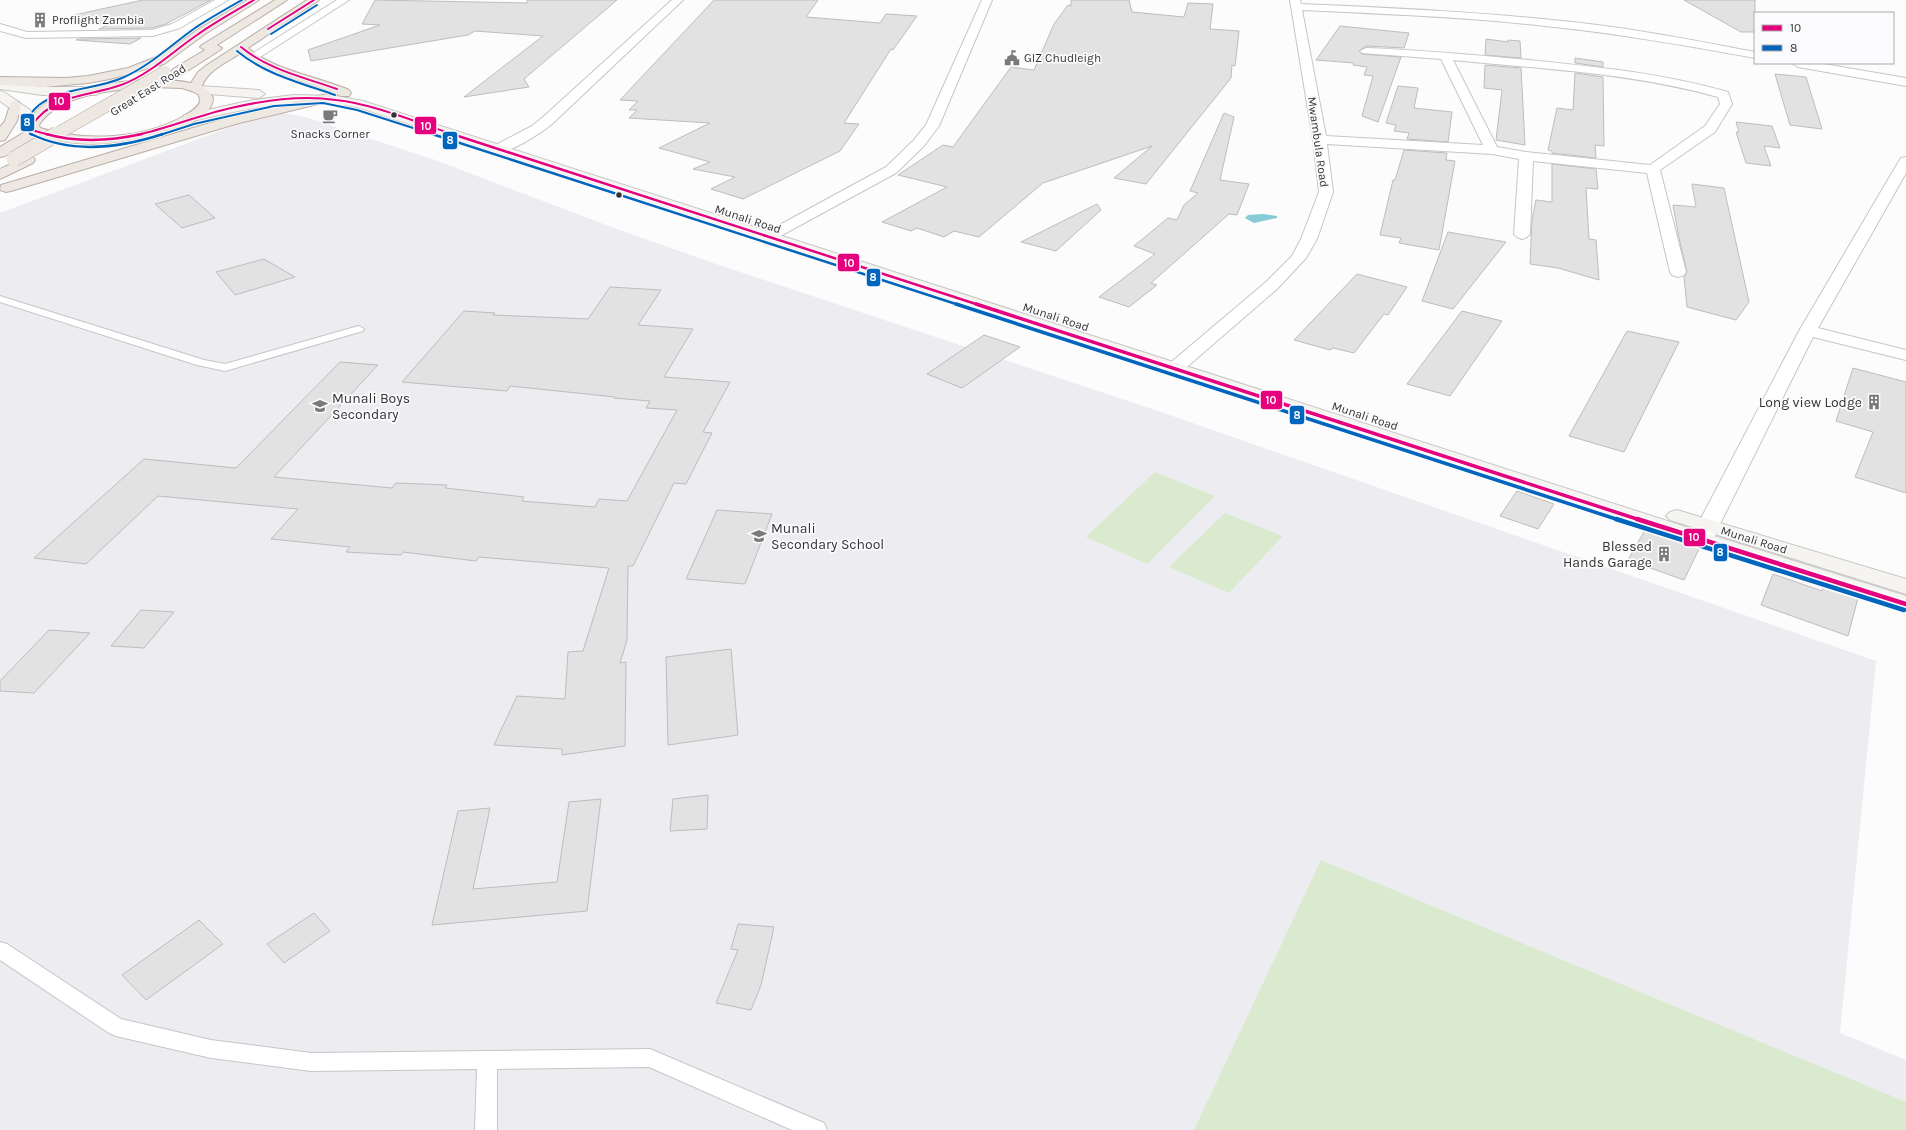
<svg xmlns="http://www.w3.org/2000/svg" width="1906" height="1130" font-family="Karla,sans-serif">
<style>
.built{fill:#ececf1}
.green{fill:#daeacf}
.water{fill:#88cad8}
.building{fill:#e2e2e2;stroke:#bdbdbd}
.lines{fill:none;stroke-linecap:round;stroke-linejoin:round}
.service-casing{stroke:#c6c6c6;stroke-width:2}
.minor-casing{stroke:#c6c6c6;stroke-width:2}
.secondary-casing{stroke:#c6c6c6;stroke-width:2}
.primary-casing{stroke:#b9afa5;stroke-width:2}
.service{fill:#fff;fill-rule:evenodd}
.minor{fill:#fff;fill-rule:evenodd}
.secondary{fill:#f6f4f0;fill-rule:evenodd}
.primary{fill:#eee8e2;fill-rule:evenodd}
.primary-bridge-far1-casing{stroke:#b9afa5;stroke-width:13;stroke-linecap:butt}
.primary-bridge-casing{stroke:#b9afa5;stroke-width:16;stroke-linecap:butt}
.primary-bridge-far1{stroke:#eee8e2;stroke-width:12}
.primary-bridge{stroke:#eee8e2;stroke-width:15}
.bus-1-far3-casing{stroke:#fbfbfd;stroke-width:3.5}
.bus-1-far2-casing{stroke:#fbfbfd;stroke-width:4.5}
.bus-1-far1-casing{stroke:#fbfbfd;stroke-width:6}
.bus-1-casing{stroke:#fbfbfd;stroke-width:8}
.bus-2-far3-casing{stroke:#fbfbfd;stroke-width:3.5}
.bus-2-far2-casing{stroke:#fbfbfd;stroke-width:4.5}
.bus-2-far1-casing{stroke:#fbfbfd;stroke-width:6}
.bus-2-casing{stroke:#fbfbfd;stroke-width:8}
.bus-1-far3{stroke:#e5007d;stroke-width:2}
.bus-1-far2{stroke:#e5007d;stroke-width:2.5}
.bus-1-far1{stroke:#e5007d;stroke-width:3.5}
.bus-1{stroke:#e5007d;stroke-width:4.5}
.bus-2-far3{stroke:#0065bd;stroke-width:2}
.bus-2-far2{stroke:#0065bd;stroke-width:2.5}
.bus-2-far1{stroke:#0065bd;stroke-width:3.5}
.bus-2{stroke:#0065bd;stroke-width:4.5}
.bus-dot{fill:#343434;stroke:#fbfbfd;stroke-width:1.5}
.labels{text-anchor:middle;stroke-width:3.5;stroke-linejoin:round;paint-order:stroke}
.far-poi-label{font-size:12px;fill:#343434;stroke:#fbfbfd;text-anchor:start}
.far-street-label{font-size:12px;fill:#343434;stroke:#fbfbfd}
.poi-label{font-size:14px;fill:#343434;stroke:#fbfbfd;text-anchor:start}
.line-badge{stroke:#fbfbfd;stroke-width:1.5}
.badge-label{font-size:11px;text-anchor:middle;font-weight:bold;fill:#fff}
</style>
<rect width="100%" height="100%" fill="#fcfcfc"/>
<!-- built -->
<polygon class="built" points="283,113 305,117 435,160 614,228 716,264 1158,411 1876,661 1840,1033 1906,1060 1906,1130 0,1130 0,213 244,122"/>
<!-- green -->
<g class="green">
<polygon points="1155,472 1215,496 1147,564 1086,537"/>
<polygon points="1225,513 1283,536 1229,593 1169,567"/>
<polygon points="1321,860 1906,1102 1906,1130 1194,1130"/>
</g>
<!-- water -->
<polygon class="water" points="1263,214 1277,216 1277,218 1254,223 1245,218 1248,215"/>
<!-- building -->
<g class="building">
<polygon points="143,0 211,0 166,24 152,28 99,29 110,24 75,23 74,15"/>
<polygon points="375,0 527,3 527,0 617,0 524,79 529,87 464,97 543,36 475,31 468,35 311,61 308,50 380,25 362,24"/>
<polygon points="714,0 818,0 806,17 880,23 886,14 917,16 893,50 891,49 844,123 859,124 840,151 743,199 711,189 735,177 693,169 710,162 659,148 710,123 629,118 637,110 629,110 638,101 620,100"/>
<polygon points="1071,0 1129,0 1132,12 1184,17 1188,3 1213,4 1210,29 1239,31 1235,66 1232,65 1231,78 1146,184 1114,178 1152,146 1043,183 979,237 954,231 944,237 917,228 911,231 882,222 947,187 898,175 943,145 953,147 1011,67 1034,70 1054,24 1068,5 1071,6"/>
<polygon points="1684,0 1755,0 1755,32 1741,32"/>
<polygon points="1340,26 1409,33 1404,48 1366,46 1359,51 1362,54 1401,57 1378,122 1362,116 1373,76 1364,75 1367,67 1353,65 1354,63 1316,60"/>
<polygon points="141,38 130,44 76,40 79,39"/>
<polygon points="1486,39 1508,42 1508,40 1520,41 1521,58 1485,55"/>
<polygon points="1575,58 1603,62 1603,67 1575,63"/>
<polygon points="1485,65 1521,68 1525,145 1496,140 1502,90 1484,88"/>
<polygon points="1575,73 1603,77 1604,146 1595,145 1596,158 1552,153 1552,151 1548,150 1557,108 1573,110"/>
<polygon points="1775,74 1806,77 1822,129 1790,125"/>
<polygon points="1398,86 1418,88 1414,108 1452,112 1448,142 1407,139 1409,133 1394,131 1396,125 1386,123"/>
<polygon points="1224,113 1234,117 1220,180 1249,184 1237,215 1229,214 1151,283 1157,285 1129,307 1099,297 1155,254 1134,246 1168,218 1177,220 1184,205 1198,193 1190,191"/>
<polygon points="1736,122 1772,126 1780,148 1764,146 1771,166 1746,163 1736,132 1739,132"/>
<polygon points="1404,150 1447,153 1446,160 1455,161 1439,250 1399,243 1401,238 1380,235 1393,180 1395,180"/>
<polygon points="1552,164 1596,169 1598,189 1586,188 1589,239 1596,240 1599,280 1558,268 1530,264 1532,219 1536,200 1552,202"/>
<polygon points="1692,184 1724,188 1749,302 1736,320 1687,307 1684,277 1687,272 1679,238 1673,205 1696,207"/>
<polygon points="189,195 215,218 182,228 155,204"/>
<polygon points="1097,204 1101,210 1056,251 1021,242"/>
<polygon points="1448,232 1506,242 1453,309 1422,301"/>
<polygon points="264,259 295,277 235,295 216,272"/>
<polygon points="1357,274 1407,287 1388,315 1384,314 1354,353 1333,348 1330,350 1294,340"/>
<polygon points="610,287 661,290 638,325 693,329 664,377 730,382 703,432 712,433 686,484 674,483 633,566 628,566 627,640 620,663 626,662 625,746 562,755 562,749 494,745 517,696 565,699 568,652 583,651 609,568 479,557 476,561 403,552 401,555 346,552 350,547 271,539 298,509 158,496 86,564 34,558 144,459 236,468 340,362 378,365 274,477 392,488 396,483 447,485 445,488 524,497 522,501 595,507 599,499 627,501 677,410 646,408 650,401 614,398 615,397 510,386 507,391 402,382 464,311 495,313 493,315 588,319"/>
<polygon points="1462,311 1502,321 1450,396 1407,384"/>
<polygon points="1627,331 1679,342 1624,452 1569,436"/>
<polygon points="984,335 1020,347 962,388 927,374"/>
<polygon points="1853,368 1906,382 1906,493 1855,477 1873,432 1836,421"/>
<polygon points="1517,491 1554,504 1538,529 1500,516"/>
<polygon points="717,510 772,514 745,584 686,579"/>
<polygon points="1645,530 1699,549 1684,580 1628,560"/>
<polygon points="1773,574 1822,591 1823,587 1858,598 1848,636 1761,605"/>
<polygon points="141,610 174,612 144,648 111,646"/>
<polygon points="49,630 90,633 34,693 0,691 0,681"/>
<polygon points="731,649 738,735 668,745 666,657"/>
<polygon points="708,795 707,829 670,831 673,799"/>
<polygon points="601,799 587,911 432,925 458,811 490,808 473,889 557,882 569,802"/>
<polygon points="314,913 330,931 284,963 267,944"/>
<polygon points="199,920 223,944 146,1000 122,975"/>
<polygon points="738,924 774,927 761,985 751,1010 716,1003 738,950 731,949"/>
</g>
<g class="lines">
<!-- service casing -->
<g class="service-casing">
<g id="service">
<polygon points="0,296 204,360 225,364 355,327 359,326 364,329 363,331 225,371 197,365 0,302"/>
<polygon points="0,942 7,944 121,1019 211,1040 311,1053 650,1049 824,1123 827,1130 792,1130 649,1067 497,1069 497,1130 475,1130 477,1069 311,1071 211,1058 116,1036 109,1033 0,960"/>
</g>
</g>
<!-- minor casing -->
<g class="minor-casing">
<g id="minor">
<polygon points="215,0 228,0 180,28 153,36 26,38 0,31 0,24 27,32 152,30 172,24"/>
<polygon points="337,0 349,0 257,59 253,60 247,57"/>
<path d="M672 0H683L552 124C541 133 506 156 492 153L490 150 492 147 532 126 542 118Z"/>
<polygon points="982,0 992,0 939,126 923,147 896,173 773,240 768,242 763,240 760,237 763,234 886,167 913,141 926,125"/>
<path d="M1290 0H1300L1301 4C1385 8 1468 11 1552 20 1620 26 1688 39 1755 52V58C1688 46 1621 34 1554 27 1470 17 1386 14 1302 10L1326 136 1483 145 1441 59 1362 53 1360 51 1366 48C1421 50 1474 55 1529 60 1598 67 1661 73 1728 92L1732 104 1715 132 1660 170 1686 272 1684 275 1678 277 1672 275 1670 272 1647 173 1533 161 1530 234 1527 237 1522 239 1517 237 1514 234 1519 159 1492 154 1327 144 1333 192 1317 239 1306 258 1278 288 1181 372 1175 373 1169 372 1166 368 1169 364 1266 282 1292 256 1301 239 1319 192 1313 140ZM1453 60C1542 69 1632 73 1718 97L1720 104 1705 126 1650 165 1526 152 1497 147Z"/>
<polygon points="1792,63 1818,63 1906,78 1906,86 1798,67"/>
<polygon points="1906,157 1906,173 1818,328 1906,350 1906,360 1813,337 1719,526 1711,545 1703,547 1695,545 1692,540 1697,526 1799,331 1899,161 1901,158"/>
</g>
</g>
<!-- secondary casing -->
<g class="secondary-casing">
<g id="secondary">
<polygon points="0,81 42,87 96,87 102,91 96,95 42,95 0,89"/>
<polygon points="200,86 259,90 265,94 259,98 196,93 194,90 196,87"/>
<polygon points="0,91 4,92 39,116 40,119 39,122 29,122 0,101"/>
<path d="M294 95 336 96 363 101 1711 535 1906 596V611L1695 545 357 107C295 97 248 108 189 122L184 121 183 118 184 115 253 100Z"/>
<polygon points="1677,510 1906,579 1906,594 1670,520 1666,516 1670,512"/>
</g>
</g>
<!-- primary casing -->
<g class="primary-casing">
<g id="primary">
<polygon points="247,0 259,0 205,34 164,64 110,79 88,83 44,87 0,85 0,77 66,78 88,76 128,68 164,54 197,30"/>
<polygon points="275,0 287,0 217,45 222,48 220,50 181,75 173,75 171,72 173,69 205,50 200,47 202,45"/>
<path d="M307 0H319L248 48C273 70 319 77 349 90L351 93 349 96H341C312 83 263 74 241 53 227 62 208 70 202 86L208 90 213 98C213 131 119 144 94 144 74 144 55 142 37 136L5 156 0 157V147L28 130 25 125C31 116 37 109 46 103 80 83 153 75 191 83L198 72 207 65ZM150 87 182 88 194 92 199 95 200 102C197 109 190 112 184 116 143 139 85 142 40 128L39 125C59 93 116 90 150 87Z"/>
<polygon points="327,94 331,95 333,98 331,101 239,123 11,191 6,192 0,190 1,185 230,117"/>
<polygon points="15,101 19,102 21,105 17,121 5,140 0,141 0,127 5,121 11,102"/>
<polygon points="28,156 33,157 35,160 33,163 0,179 0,169"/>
</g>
</g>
<!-- service -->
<use href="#service" class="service"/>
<!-- minor -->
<use href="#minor" class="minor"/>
<!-- secondary -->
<use href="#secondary" class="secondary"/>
<!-- primary -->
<use href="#primary" class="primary"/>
<!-- primary-bridge-far1 casing -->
<g class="primary-bridge-far1-casing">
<polyline id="primary-bridge-far1" points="55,135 165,72"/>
</g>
<!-- primary-bridge casing -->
<g class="primary-bridge-casing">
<polyline id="primary-bridge" points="14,159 57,134"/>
</g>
<!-- primary-bridge-far1 -->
<use href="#primary-bridge-far1" class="primary-bridge-far1"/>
<!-- primary-bridge -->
<use href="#primary-bridge" class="primary-bridge"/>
<!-- bus-1-far3 casing -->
<g class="bus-1-far3-casing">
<g id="bus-1-far3">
<polyline points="268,29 314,0"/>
<path d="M241 47C269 70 303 77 337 89"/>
<path d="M50 135 35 131 32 125C55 93 87 97 121 85 149 75 172 52 197 35 215 22 235 11 254 0"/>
<path d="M137 135C169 128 199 115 231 108 265 100 301 95 336 100 374 104 418 123 455 135"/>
</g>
</g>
<!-- bus-1-far2 casing -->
<g class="bus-1-far2-casing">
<g id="bus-1-far2">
<path d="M46 134C78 143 110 141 142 134"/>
<polyline points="452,134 979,305"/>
</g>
</g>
<!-- bus-1-far1 casing -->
<g class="bus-1-far1-casing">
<polyline id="bus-1-far1" points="976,304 1640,520"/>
</g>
<!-- bus-1 casing -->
<g class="bus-1-casing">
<polyline id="bus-1" points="1637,519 1906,604"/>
</g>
<!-- bus-2-far3 casing -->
<g class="bus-2-far3-casing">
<g id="bus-2-far3">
<polyline points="271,34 317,5"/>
<path d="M237 51C266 75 301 83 335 95"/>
<path d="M33 135 30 134C25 122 29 113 39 105 63 87 95 90 122 78 150 66 171 45 195 28 210 18 226 9 242 0"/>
<polyline points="160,135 194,124 274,106 323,103 357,110 435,135"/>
</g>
</g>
<!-- bus-2-far2 casing -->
<g class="bus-2-far2-casing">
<g id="bus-2-far2">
<path d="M31 134C72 154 120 148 163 134"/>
<polyline points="432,134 959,305"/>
</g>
</g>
<!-- bus-2-far1 casing -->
<g class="bus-2-far1-casing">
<polyline id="bus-2-far1" points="956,304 1619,520"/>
</g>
<!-- bus-2 casing -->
<g class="bus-2-casing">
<polyline id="bus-2" points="1616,519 1904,610"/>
</g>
<!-- bus-1-far3 -->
<use href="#bus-1-far3" class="bus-1-far3"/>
<!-- bus-1-far2 -->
<use href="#bus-1-far2" class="bus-1-far2"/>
<!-- bus-1-far1 -->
<use href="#bus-1-far1" class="bus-1-far1"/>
<!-- bus-1 -->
<use href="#bus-1" class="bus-1"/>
<!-- bus-2-far3 -->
<use href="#bus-2-far3" class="bus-2-far3"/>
<!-- bus-2-far2 -->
<use href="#bus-2-far2" class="bus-2-far2"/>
<!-- bus-2-far1 -->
<use href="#bus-2-far1" class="bus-2-far1"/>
<!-- bus-2 -->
<use href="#bus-2" class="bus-2"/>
</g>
<!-- icons -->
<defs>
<g id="building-bare" transform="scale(1.2)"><path d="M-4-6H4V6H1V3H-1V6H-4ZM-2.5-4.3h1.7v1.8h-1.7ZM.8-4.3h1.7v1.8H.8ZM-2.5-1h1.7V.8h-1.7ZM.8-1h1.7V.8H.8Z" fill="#7a7a7a" stroke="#fbfbfd" stroke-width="2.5" paint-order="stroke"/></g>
<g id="civic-bare" transform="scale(1.2)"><path d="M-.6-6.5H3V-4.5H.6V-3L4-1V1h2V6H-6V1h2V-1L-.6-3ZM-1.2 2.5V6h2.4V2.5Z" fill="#7a7a7a" stroke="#fbfbfd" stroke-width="2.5" paint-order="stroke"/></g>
<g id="cafe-bare" transform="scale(1.2)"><path d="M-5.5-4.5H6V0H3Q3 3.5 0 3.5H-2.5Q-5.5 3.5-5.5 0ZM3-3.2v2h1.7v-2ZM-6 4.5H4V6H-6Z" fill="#7a7a7a" stroke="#fbfbfd" stroke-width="2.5" paint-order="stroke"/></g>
<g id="school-bare" transform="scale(1.2)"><path d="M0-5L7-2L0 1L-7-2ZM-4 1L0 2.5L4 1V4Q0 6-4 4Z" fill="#7a7a7a" stroke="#fbfbfd" stroke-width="2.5" paint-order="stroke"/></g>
</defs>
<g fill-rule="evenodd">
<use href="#building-bare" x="40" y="20"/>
<use href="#civic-bare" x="1012" y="58"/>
<use href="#cafe-bare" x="330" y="116"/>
<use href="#building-bare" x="1874" y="402"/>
<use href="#school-bare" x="320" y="406"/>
<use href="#school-bare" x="759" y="536"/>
<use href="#building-bare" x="1664" y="554"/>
</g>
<!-- markers -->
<g class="bus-dot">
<circle cx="394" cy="115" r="3.5"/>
<circle cx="619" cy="195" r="3.5"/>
</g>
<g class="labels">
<!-- far-poi labels -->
<g class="far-poi-label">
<text x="52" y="24">Proflight Zambia</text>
<text x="1024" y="62">GIZ Chudleigh</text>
<text x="330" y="138" text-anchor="middle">Snacks Corner</text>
</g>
<!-- far-street labels -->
<g class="far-street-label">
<text transform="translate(148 90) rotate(-32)" y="4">Great East Road</text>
<text transform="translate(1318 142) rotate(82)" y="4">Mwambula Road</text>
<text transform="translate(748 219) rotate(18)" y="4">Munali Road</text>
<text transform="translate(1056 317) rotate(18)" y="4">Munali Road</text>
<text transform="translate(1365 416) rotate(18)" y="4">Munali Road</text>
<text transform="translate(1754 540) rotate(17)" y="4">Munali Road</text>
</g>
<!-- poi labels -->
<g class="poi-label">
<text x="332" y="403">Munali Boys<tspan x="332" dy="16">Secondary</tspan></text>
<text x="1862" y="407" text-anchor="end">Long view Lodge</text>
<text x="771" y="533">Munali<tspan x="771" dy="16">Secondary School</tspan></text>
<text x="1652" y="551" text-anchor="end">Blessed<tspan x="1652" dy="16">Hands Garage</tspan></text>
</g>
</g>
<g class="line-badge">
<rect x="48" y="92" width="23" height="19" rx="4" fill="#e5007d"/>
<rect x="20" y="113" width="15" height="19" rx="4" fill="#0065bd"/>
<rect x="414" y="116" width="23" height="19" rx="4" fill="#e5007d"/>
<rect x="442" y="131" width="16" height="19" rx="4" fill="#0065bd"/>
<rect x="837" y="253" width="23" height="19" rx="4" fill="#e5007d"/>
<rect x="866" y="268" width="15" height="19" rx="4" fill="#0065bd"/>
<rect x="1260" y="390" width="23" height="20" rx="4" fill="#e5007d"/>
<rect x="1289" y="405" width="16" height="20" rx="4" fill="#0065bd"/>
<rect x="1683" y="528" width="23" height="19" rx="4" fill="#e5007d"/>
<rect x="1713" y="543" width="15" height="19" rx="4" fill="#0065bd"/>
</g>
<g class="badge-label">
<text x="59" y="105">10</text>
<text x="27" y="126">8</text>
<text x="426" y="130">10</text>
<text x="450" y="144">8</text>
<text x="849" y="267">10</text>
<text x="873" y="281">8</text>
<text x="1271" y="404">10</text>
<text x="1297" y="419">8</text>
<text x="1694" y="541">10</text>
<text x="1720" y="556">8</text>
</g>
<!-- legend -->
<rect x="1754" y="12" width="140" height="52" fill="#fbfbfd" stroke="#ababad"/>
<rect x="1762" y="25" width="20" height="6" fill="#e5007d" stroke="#ababad"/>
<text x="1790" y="32" font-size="12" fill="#343434">10</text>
<rect x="1762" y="45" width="20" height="6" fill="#0065bd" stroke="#ababad"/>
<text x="1790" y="52" font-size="12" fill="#343434">8</text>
</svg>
